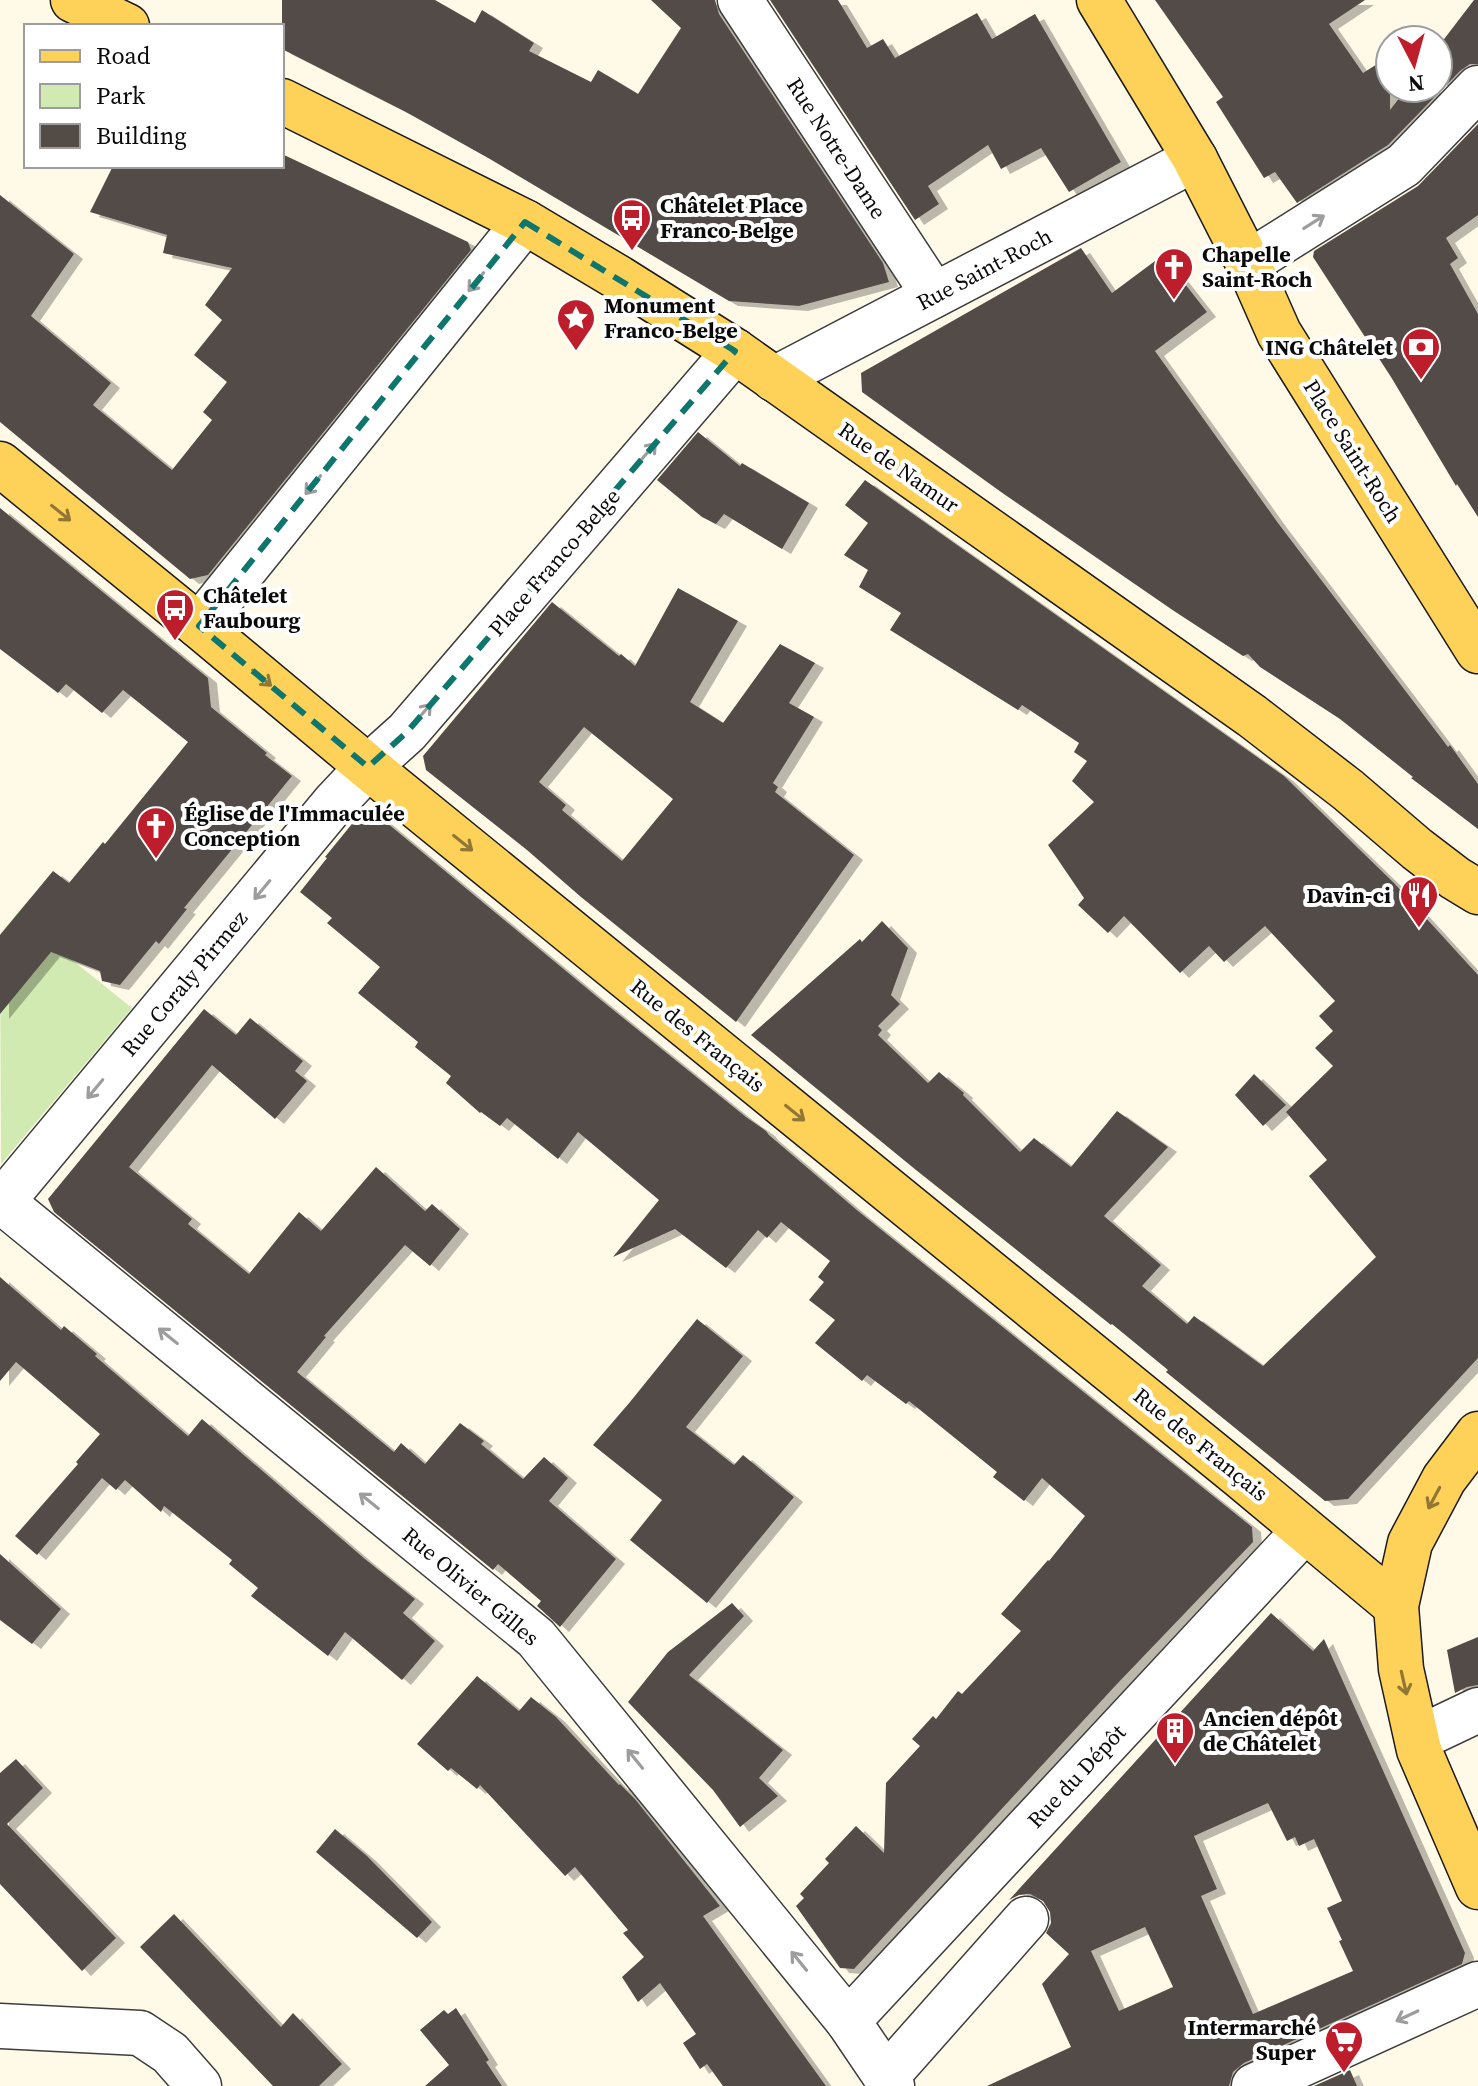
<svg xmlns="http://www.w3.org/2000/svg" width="1478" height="2086" font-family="'Source Serif 4',serif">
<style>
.green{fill:#d0eab1}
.building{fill:#534b46;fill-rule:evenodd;filter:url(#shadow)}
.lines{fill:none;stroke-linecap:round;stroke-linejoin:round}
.minor-casing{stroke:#3d3d3d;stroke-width:47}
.major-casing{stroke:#1b1b1b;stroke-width:47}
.minor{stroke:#fff;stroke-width:44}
.major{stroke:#fed158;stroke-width:44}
.oneway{stroke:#9d9d9d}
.oneway2{stroke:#907735}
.marked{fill:none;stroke:#0f766e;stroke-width:6;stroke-dasharray:16 10;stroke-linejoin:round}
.labels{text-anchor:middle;stroke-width:8;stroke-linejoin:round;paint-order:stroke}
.street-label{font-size:22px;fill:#0a0a0a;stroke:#fff}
.poi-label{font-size:22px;font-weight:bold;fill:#0a0a0a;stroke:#fff;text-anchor:start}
</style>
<defs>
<filter id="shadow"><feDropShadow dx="9" dy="5" stdDeviation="0" flood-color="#0004"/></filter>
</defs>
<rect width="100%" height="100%" fill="#fffae8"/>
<!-- green -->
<polygon class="green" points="30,898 62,924 56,947 132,1008 1,1164 0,934"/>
<!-- building -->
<g class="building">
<polygon points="282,0 435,0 475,23 482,10 534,43 529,51 591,82 598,70 638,94 681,28 651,0 715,0 719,14 883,263 889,282 799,306 729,301 490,159 406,112 282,49"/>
<polygon points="770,0 838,0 867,48 883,39 895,58 977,13 992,39 1035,14 1121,162 1069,192 1041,148 1001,169 988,145 928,186 939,204 915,220"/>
<polygon points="1155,0 1365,0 1329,24 1363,73 1390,56 1390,110 1407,88 1438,88 1438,47 1474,0 1478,0 1478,64 1470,64 1460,71 1388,145 1297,203 1275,172 1264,178 1216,102 1223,97"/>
<polygon points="1478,124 1478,215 1446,238 1458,258 1450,264 1478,314 1478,517 1457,484 1456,486 1391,377 1313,257 1314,251 1418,186"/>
<polygon points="282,154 468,242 471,250 208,575 190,579 0,422 0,195 74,254 31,316 111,383 93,405 172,470 212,420 203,412 227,382 194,355 222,320 205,305 232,268 163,253 167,235 90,212 113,166 282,166"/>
<polygon points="1081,248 1112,293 1155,261 1171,266 1207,312 1155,351 1278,523 1448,747 1450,745 1478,784 1478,829 1411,778 1413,777 1340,719 1260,667 1248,654 1243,656 1174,611 1001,492 862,392 861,373"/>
<polygon points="698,432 740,466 742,463 809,503 782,549 724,514 716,524 702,517 657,480"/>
<polygon points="865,480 1284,776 1394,883 1478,975 1478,1358 1348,1499 1325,1501 1166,1372 1168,1370 1112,1324 1111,1325 916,1170 751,1035 860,939 862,942 882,921 908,948 891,995 900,1004 878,1026 882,1030 878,1035 928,1083 939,1072 964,1093 963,1095 1020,1152 1034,1138 1071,1167 1117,1111 1168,1147 1104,1216 1161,1265 1142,1286 1187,1324 1194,1316 1263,1366 1376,1257 1309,1176 1327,1160 1286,1112 1333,1066 1315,1048 1333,1031 1319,1016 1335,1001 1265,926 1224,962 1209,946 1180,973 1124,916 1108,933 1078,905 1084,898 1048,845 1094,802 1072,781 1087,761 1074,752 1079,743 1022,705 1018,710 890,630 901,613 859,587 868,570 844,555 868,523 845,505"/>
<polygon points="0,508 208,678 211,707 267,753 265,755 292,776 184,908 187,909 159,944 156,941 120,985 102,981 100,971 51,952 0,1014 0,935 53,871 69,883 103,842 105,844 188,742 123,690 102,713 66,684 58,693 0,649"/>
<path d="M678 588 738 621 690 702 723 723 780 644 815 663 789 703 814 717 773 783 778 787 775 792 854 855 736 1022 581 897 527 850 426 770 423 756 552 602 619 656 621 654 635 666ZM584 727 673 799 622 861 562 810 566 805 539 782Z"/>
<polygon points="375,813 601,1000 746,1117 766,1131 769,1135 858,1211 1252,1527 1253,1542 1117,1684 854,1969 840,1968 796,1906 804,1898 800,1894 829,1863 825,1859 856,1826 884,1853 886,1783 920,1746 912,1739 933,1716 936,1719 958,1691 962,1694 1021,1631 1001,1614 1048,1560 1049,1561 1085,1516 1042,1478 1024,1501 993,1477 997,1472 909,1401 906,1404 867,1375 862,1381 815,1343 835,1320 809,1300 824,1282 818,1277 830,1261 781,1222 767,1238 758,1230 726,1268 675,1229 613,1257 659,1200 578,1132 558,1159 507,1118 500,1126 481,1112 480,1113 446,1083 451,1076 415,1047 418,1042 358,993 380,967 327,923 332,918 300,892 327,858 325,857 360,814"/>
<polygon points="204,1009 236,1035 250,1018 303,1061 295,1071 307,1081 275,1119 212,1065 129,1167 192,1219 188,1224 249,1274 299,1212 321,1231 376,1167 425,1211 432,1204 460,1229 430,1266 405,1245 324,1336 326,1337 297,1372 394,1452 401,1443 425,1464 460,1423 484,1441 481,1444 523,1479 544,1457 568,1478 549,1501 616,1559 560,1627 537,1606 541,1601 498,1564 493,1570 54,1212 48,1199"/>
<polygon points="1254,1074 1286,1105 1263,1126 1235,1095"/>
<polygon points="0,1277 61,1330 64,1326 97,1354 95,1356 188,1436 202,1419 365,1559 415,1599 403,1613 435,1641 402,1680 345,1632 328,1656 251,1596 258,1588 229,1564 232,1560 164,1506 161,1512 125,1480 116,1490 102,1478 37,1555 15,1536 78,1464 76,1462 100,1434 16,1362 0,1381"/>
<polygon points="697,1319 743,1356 686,1427 734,1465 743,1455 794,1497 707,1603 630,1540 662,1500 593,1445 630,1402"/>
<polygon points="0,1554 61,1609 32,1644 0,1620"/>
<polygon points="732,1603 744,1616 689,1675 783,1750 759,1778 778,1796 740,1827 713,1790 628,1702 668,1652"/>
<path d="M1271 1613 1313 1651 1324 1639 1465 1953 1462 1964 1244 2063 1233 2072 1229 2086H987L1071 2047 1042 1984 1069 1954 1046 1933 1051 1923 1050 1912 1043 1901 1030 1894 1019 1895 1009 1900ZM1268 1803 1287 1841 1295 1837 1299 1846 1314 1839 1342 1901 1327 1908 1342 1940 1339 1941 1353 1971 1253 2014 1201 1896 1217 1889 1194 1836ZM1145 1927 1173 1987 1119 2011 1091 1951Z"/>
<polygon points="1478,1637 1478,1685 1467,1687 1455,1693 1447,1650"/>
<polygon points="477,1676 519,1711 531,1697 556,1717 619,1785 620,1784 635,1799 720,1906 703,1916 826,2086 723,2086 707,2064 700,2069 683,2043 696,2034 660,1983 638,2002 622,1977 644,1957 623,1933 628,1930 575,1867 565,1876 480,1785 477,1789 451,1768 448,1771 417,1744"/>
<polygon points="16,1759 43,1788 7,1824 116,1938 82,1971 0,1884 0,1773"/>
<polygon points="335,1829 367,1856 432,1922 417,1938 316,1852"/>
<polygon points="174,1914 281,2027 293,2013 342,2064 319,2086 273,2086 140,1947"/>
<polygon points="456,2008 489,2060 486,2062 502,2086 425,2086 449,2065 420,2030 444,2010 448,2014"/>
<polygon points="1350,2070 1357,2086 1314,2086"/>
</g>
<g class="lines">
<!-- minor casing -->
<g class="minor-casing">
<g id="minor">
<polyline points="740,0 934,295"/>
<polyline points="1248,263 1404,165 1478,88"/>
<polyline points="774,379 1195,159"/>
<polyline points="199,626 525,222"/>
<polyline points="0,1200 536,1638 848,2021 892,2086"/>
<polyline points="2,1202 335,802 368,767 407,732 735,351"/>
<polyline points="1417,1739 1478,1710"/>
<polyline points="848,2021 1304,1531"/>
<polyline points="0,2026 140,2033 170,2053 199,2086"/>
<polyline points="886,2077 1026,1919"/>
<polyline points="1254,2086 1478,1984"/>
</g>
</g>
<!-- major casing -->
<g class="major-casing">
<g id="major">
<polyline points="73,0 127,26"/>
<polyline points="1099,0 1195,159 1248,263 1279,333 1478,651"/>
<polyline points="282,101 525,222 619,278 735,351 1252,716 1348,790 1417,849 1455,878 1478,892"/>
<polyline points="0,464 199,626 368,767 1240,1476 1396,1606"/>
<polyline points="1478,1434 1444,1479 1410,1543 1396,1606 1401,1669 1419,1750 1478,1887"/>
</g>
</g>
<!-- minor -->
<use href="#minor" class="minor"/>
<!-- major -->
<use href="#major" class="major"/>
</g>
<!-- one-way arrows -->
<defs><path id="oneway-shaft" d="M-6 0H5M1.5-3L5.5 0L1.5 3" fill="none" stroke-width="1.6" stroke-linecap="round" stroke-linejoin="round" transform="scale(2)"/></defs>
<g class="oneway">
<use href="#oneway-shaft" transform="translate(1314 222) rotate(-32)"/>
<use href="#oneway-shaft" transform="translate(476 282) rotate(129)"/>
<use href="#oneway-shaft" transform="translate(648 452) rotate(-49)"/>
<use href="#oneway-shaft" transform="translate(313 485) rotate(129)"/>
<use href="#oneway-shaft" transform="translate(423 713) rotate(-49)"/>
<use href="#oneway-shaft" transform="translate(262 890) rotate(130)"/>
<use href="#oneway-shaft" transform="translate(95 1089) rotate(130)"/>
<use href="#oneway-shaft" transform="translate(168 1336) rotate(-141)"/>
<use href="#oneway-shaft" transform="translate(369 1501) rotate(-141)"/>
<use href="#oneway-shaft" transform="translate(635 1759) rotate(-129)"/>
<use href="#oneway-shaft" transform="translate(799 1961) rotate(-129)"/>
<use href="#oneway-shaft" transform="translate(1407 2016) rotate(155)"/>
</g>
<g class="oneway2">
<use href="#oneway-shaft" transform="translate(61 513) rotate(39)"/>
<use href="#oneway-shaft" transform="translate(262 678) rotate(40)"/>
<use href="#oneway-shaft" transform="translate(463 843) rotate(39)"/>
<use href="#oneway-shaft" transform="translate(795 1113) rotate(39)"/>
<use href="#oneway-shaft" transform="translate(1434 1498) rotate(118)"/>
<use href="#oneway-shaft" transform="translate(1404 1683) rotate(77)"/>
</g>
<!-- marked area -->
<path class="marked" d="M525 222 735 351 407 732 368 767 199 626Z"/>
<!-- icons -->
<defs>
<g id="bus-pin" transform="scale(2)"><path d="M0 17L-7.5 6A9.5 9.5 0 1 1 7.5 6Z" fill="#be1e2b" stroke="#fff"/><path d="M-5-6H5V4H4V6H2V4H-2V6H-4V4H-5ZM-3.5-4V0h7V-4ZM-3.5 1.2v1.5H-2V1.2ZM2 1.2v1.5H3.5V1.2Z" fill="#fff"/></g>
<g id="church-pin" transform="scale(2)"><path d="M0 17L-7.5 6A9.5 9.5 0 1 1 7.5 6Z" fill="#be1e2b" stroke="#fff"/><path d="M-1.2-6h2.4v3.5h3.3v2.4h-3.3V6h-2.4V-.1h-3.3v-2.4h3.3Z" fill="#fff"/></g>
<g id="sight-pin" transform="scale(2)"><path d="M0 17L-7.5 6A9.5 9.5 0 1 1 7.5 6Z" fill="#be1e2b" stroke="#fff"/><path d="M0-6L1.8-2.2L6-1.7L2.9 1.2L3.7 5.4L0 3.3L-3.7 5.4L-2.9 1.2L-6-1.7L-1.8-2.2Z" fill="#fff"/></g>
<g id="bank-pin" transform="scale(2)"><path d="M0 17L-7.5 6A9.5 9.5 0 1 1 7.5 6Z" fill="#be1e2b" stroke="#fff"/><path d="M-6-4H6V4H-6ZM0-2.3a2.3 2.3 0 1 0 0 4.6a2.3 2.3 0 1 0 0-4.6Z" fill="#fff"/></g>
<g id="restaurant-pin" transform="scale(2)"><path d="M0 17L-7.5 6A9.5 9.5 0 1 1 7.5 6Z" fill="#be1e2b" stroke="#fff"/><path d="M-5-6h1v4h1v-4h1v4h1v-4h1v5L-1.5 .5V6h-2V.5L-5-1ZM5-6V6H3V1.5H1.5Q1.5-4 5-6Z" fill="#fff"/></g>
<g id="building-pin" transform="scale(2)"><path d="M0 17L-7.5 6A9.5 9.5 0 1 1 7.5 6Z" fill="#be1e2b" stroke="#fff"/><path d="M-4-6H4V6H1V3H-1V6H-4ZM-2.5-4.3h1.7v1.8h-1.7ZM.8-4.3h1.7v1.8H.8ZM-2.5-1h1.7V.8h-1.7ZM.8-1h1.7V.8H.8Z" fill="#fff"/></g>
<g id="supermarket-pin" transform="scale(2)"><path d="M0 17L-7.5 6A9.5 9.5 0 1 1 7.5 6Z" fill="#be1e2b" stroke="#fff"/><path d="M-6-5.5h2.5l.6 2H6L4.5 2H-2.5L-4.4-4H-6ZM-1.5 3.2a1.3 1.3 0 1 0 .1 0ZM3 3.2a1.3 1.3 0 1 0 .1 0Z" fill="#fff"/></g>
</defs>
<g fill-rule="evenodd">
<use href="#bus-pin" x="632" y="218"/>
<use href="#church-pin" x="1174" y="267"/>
<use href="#sight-pin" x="576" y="318"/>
<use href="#bank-pin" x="1421" y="347"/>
<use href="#bus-pin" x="175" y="608"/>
<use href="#church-pin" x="156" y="826"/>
<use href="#restaurant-pin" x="1419" y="895"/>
<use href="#building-pin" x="1175" y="1731"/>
<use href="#supermarket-pin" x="1344" y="2040"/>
</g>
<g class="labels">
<!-- street labels -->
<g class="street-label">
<text transform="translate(837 148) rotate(57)" y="8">Rue Notre-Dame</text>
<text transform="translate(984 269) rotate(-28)" y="8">Rue Saint-Roch</text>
<text transform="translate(1353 451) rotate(58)" y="8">Place Saint-Roch</text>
<text transform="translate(899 467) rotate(35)" y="8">Rue de Namur</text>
<text transform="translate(554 562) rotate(-49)" y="8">Place Franco-Belge</text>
<text transform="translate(184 983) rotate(-50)" y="8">Rue Coraly Pirmez</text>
<text transform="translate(698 1035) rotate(39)" y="8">Rue des Français</text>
<text transform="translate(1201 1444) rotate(39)" y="8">Rue des Français</text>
<text transform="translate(471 1586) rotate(40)" y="8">Rue Olivier Gilles</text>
<text transform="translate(1076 1776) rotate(-47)" y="8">Rue du Dépôt</text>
</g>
<!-- poi labels -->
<g class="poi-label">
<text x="660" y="213">Châtelet Place<tspan x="660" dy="25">Franco-Belge</tspan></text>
<text x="1202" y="262">Chapelle<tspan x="1202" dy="25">Saint-Roch</tspan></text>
<text x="604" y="313">Monument<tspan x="604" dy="25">Franco-Belge</tspan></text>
<text x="1393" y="355" text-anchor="end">ING Châtelet</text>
<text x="203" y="603">Châtelet<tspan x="203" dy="25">Faubourg</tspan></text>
<text x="184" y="821">Église de l'Immaculée<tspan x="184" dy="25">Conception</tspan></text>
<text x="1391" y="903" text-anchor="end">Davin-ci</text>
<text x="1203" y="1726">Ancien dépôt<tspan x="1203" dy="25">de Châtelet</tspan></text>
<text x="1316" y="2035" text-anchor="end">Intermarché<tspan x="1316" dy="25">Super</tspan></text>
</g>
</g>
<!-- legend -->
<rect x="24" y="24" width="260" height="144" fill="#ffffff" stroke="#9d9d9d" stroke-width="2"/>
<rect x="40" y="50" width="40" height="12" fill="#fed158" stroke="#9d9d9d" stroke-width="2"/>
<text x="96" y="64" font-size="24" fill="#0a0a0a">Road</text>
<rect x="40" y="84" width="40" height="24" fill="#d0eab1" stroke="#9d9d9d" stroke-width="2"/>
<text x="96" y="104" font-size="24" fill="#0a0a0a">Park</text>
<rect x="40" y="124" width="40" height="24" fill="#534b46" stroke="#9d9d9d" stroke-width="2"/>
<text x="96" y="144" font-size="24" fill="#0a0a0a">Building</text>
<!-- north arrow -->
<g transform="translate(1414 64) rotate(174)"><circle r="38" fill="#ffffff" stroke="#9d9d9d" stroke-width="2"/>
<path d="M0-6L14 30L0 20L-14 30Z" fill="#be1e2b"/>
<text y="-12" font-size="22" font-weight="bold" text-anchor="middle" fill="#0a0a0a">N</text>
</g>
</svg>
